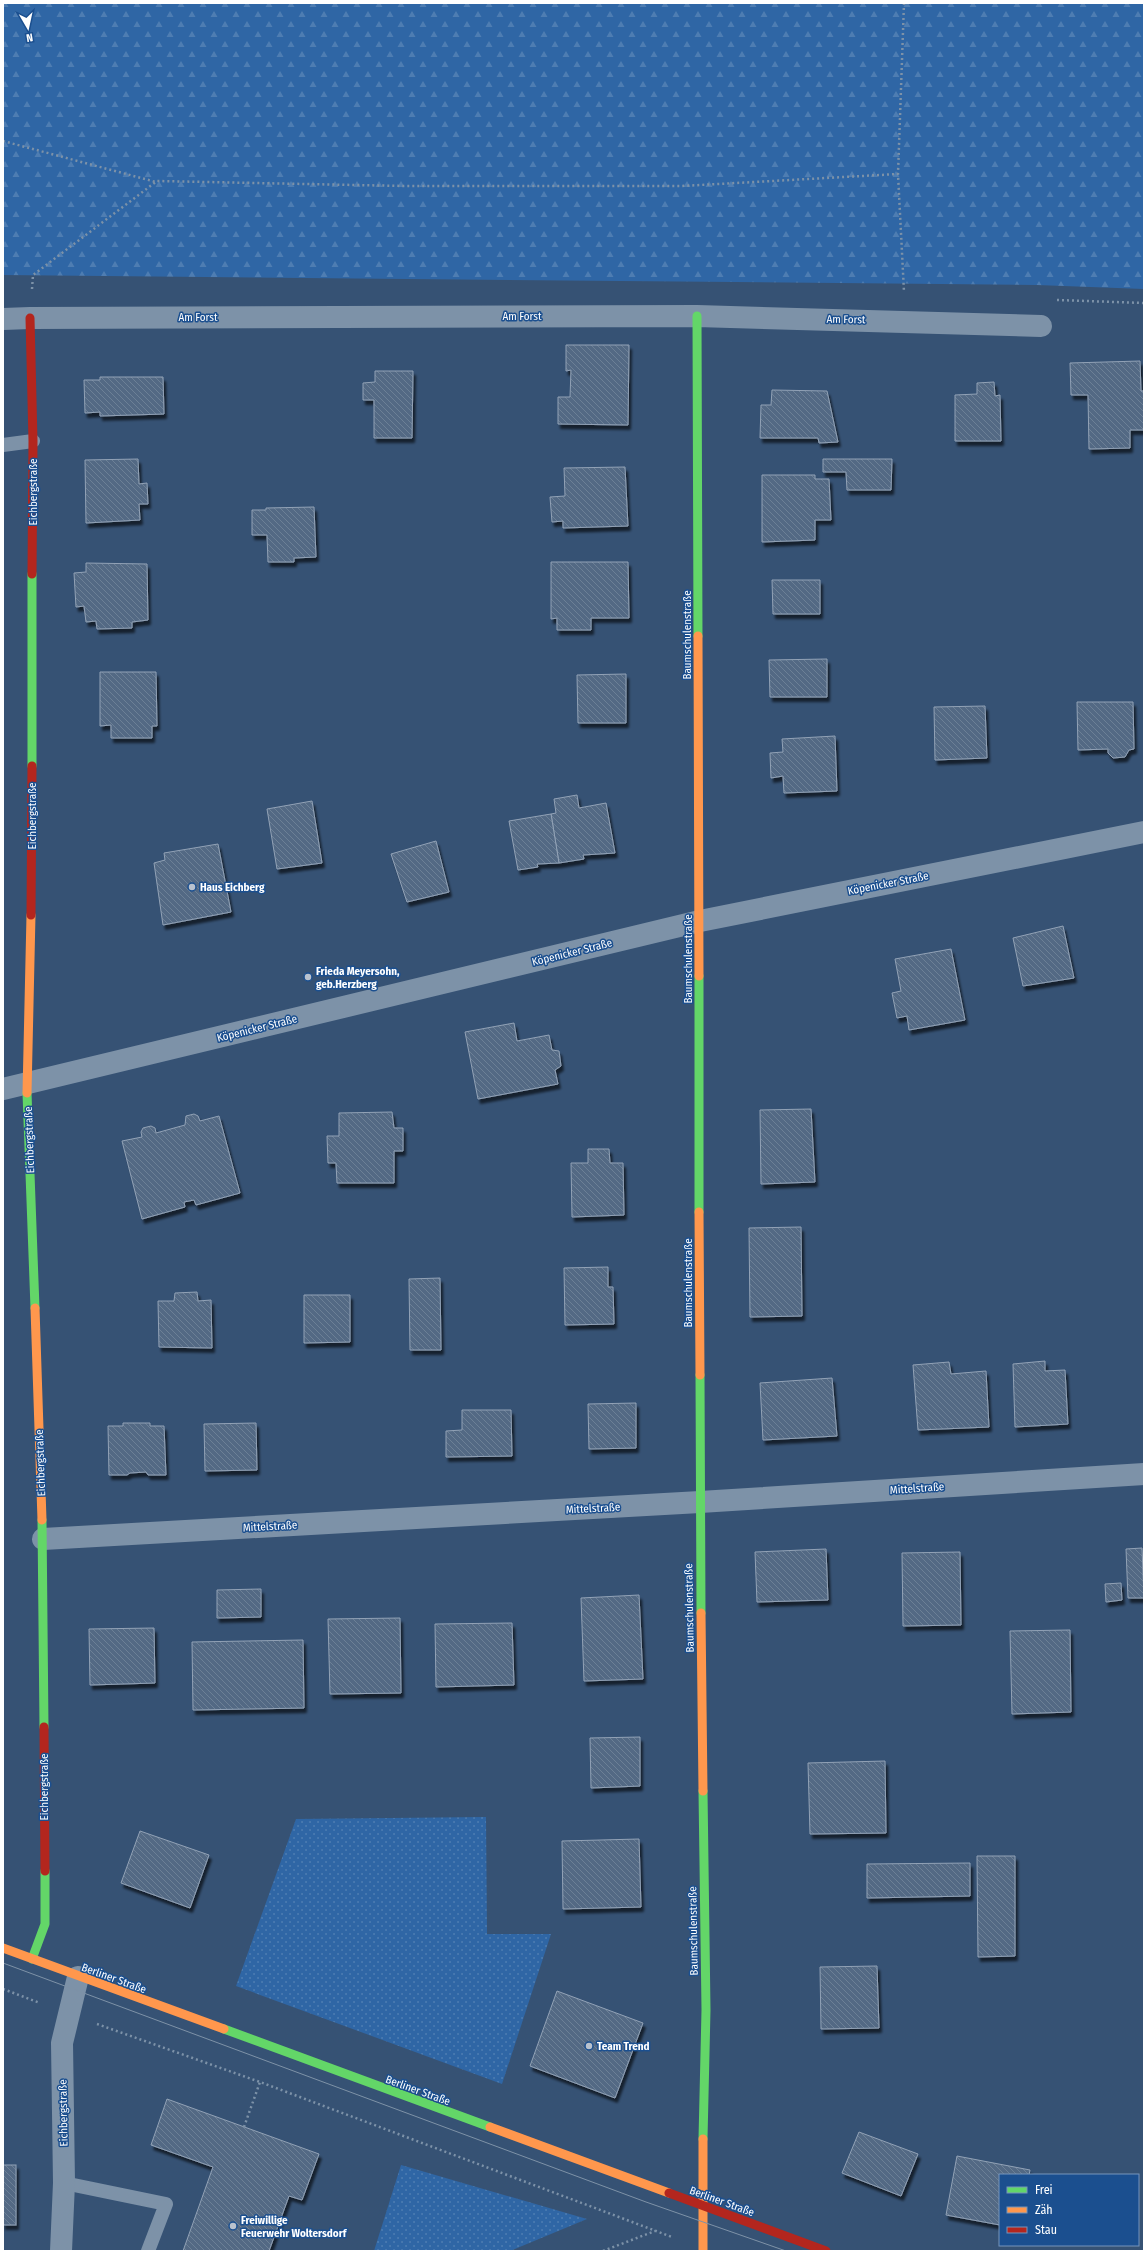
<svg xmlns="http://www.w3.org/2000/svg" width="1147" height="2254" font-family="'Fira Sans Condensed',sans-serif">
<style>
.grass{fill:url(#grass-dots)}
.forest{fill:url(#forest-firs)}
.building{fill:url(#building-back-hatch);stroke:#92a2b6;filter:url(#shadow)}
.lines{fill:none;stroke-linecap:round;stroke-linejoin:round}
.path{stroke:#7d92a8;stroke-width:2.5;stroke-dasharray:2 3;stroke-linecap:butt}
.lane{stroke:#7d92a8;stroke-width:14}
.street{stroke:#7d92a8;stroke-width:22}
.fast{stroke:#63d668;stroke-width:9}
.slow{stroke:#ff974d;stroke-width:9}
.jam{stroke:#b3261e;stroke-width:9}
.tram{stroke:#7e92a7;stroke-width:1}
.poi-dot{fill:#b9c2ce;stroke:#1b4f8f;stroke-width:1.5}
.labels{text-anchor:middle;stroke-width:3;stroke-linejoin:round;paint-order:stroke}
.street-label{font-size:11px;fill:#fff;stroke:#1b4f8f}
.poi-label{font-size:11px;font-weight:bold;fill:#fff;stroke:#1b4f8f;text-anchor:start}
</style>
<defs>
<pattern id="grass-dots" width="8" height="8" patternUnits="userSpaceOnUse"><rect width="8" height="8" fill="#2f66a5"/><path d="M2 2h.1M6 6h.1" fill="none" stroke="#4e7db2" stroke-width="1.8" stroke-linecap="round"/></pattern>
<pattern id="forest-firs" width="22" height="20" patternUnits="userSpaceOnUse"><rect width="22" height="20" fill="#2f66a5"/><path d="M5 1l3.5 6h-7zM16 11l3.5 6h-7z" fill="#4e7db2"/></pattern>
<pattern id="building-back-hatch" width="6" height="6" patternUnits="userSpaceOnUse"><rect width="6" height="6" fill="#526984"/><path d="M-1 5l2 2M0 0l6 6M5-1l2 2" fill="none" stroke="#6c8096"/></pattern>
<filter id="shadow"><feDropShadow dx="2.5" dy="4.5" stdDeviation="1" flood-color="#0009"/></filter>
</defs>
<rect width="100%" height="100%" fill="#365274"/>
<!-- grass -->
<g class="grass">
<polygon points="486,1817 487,1934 551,1934 502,2084 236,1986 296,1819"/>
<polygon points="401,2165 587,2219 510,2251 374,2251"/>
</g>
<!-- forest -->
<polygon class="forest" points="3,3 1144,3 1144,289 1037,285 3,275"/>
<!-- building -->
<g class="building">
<polygon points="566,345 629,345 628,425 558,424 558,397 570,397 571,370 566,371"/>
<polygon points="1140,361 1141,391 1144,391 1144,430 1130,430 1130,448 1089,449 1088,395 1071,395 1070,363"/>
<polygon points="375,371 413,371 412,438 374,438 374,400 363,400 363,383 375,382"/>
<polygon points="100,377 163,377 164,414 100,416 100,412 85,413 84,380 100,380"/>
<polygon points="994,382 995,396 1000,395 1001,441 955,441 955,395 977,394 977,383"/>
<polygon points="772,390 827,391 838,442 819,443 818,438 760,438 761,405 771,405"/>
<polygon points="138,459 139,484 147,483 148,504 139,504 140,520 86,523 85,460"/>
<polygon points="823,459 892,459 891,490 847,490 846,472 823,472"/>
<polygon points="625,467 628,526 563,528 563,521 552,522 550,497 565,496 564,468"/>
<polygon points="762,475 815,475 815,479 829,479 831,520 815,520 815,540 762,542"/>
<polygon points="314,507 316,557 294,558 294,562 268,562 267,535 252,535 252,510 266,510 266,508"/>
<polygon points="551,562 628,562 629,618 591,618 591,630 557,630 557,618 551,619"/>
<polygon points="86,563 147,564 148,620 132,622 132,628 97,629 96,621 86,622 84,606 76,607 74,573 86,572"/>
<polygon points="772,580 820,580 820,614 773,614"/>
<polygon points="827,659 827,697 770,697 769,660"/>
<polygon points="100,672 156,672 157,726 152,726 152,738 111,738 111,725 100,726"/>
<polygon points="626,674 626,723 578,723 577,675"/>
<polygon points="1077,702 1133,702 1134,749 1129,750 1125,757 1113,758 1108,753 1108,749 1078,750"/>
<polygon points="985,706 987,758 935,760 934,707"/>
<polygon points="835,736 837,791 784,793 783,776 771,778 770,753 783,752 782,739"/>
<polygon points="577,795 579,808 606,803 615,853 583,855 584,859 559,863 551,814 556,813 554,799"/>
<polygon points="312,801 322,863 277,869 267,809"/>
<polygon points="551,814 559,863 537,864 538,867 518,870 509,821"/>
<polygon points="436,841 449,892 407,902 391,854"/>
<polygon points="218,844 231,912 163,925 154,863 165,860 164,853"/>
<polygon points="1063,926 1074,978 1023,986 1013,938"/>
<polygon points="951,949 965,1020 909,1030 907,1016 897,1018 892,993 901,991 895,959"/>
<polygon points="514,1023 517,1041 549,1035 552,1050 559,1051 561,1066 555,1070 558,1084 478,1099 465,1032"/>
<polygon points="811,1109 815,1182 761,1184 760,1110"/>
<polygon points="392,1112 394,1128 403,1128 403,1151 394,1151 394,1183 337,1183 336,1163 328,1163 327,1136 339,1136 339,1113"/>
<polygon points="194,1114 198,1116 200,1121 219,1116 240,1193 196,1205 194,1200 184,1202 185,1207 142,1219 122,1141 142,1137 141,1132 143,1128 151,1126 155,1128 156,1133 185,1125 186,1116"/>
<polygon points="588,1149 609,1149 610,1163 623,1163 624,1215 572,1217 571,1163 588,1163"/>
<polygon points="801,1227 802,1316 750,1317 749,1228"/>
<polygon points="608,1267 608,1287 613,1287 614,1324 565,1325 564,1268"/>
<polygon points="440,1278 441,1350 410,1350 409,1279"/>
<polygon points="197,1292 198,1301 211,1300 212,1348 159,1347 158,1301 174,1301 175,1293"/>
<polygon points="304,1295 350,1295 350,1342 304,1343"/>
<polygon points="1045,1361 1045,1371 1065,1370 1068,1424 1015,1427 1013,1364"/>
<polygon points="949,1362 951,1374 986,1371 989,1427 918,1430 913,1365"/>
<polygon points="832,1378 837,1436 763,1440 760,1383"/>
<polygon points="636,1403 636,1448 589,1449 588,1404"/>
<polygon points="462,1410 511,1410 512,1456 446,1457 446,1431 462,1430"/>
<polygon points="123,1423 150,1423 150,1426 164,1426 166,1475 148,1475 146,1472 130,1473 127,1475 109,1475 108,1426 123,1426"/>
<polygon points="256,1423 257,1470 205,1471 204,1424"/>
<polygon points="1142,1548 1144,1598 1128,1598 1126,1549"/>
<polygon points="826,1549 828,1600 757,1602 755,1552"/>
<polygon points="960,1552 961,1625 903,1626 902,1553"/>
<polygon points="1121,1583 1122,1600 1106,1602 1105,1584"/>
<polygon points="261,1589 261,1617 217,1618 217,1590"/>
<polygon points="639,1595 643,1679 584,1681 581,1598"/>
<polygon points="400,1618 401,1693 330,1694 328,1619"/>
<polygon points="512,1623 514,1685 436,1687 435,1624"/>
<polygon points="154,1628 155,1683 90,1685 89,1629"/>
<polygon points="1070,1630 1071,1712 1012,1714 1010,1631"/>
<polygon points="303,1640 304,1708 193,1710 192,1642"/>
<polygon points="640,1737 640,1786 591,1788 590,1738"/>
<polygon points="885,1761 886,1833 810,1834 808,1763"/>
<polygon points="140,1831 209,1855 190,1908 121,1883"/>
<polygon points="639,1839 641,1907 563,1909 562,1841"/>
<polygon points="977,1856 1015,1856 1015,1956 978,1957"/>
<polygon points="970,1863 970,1896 867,1898 867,1864"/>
<polygon points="877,1966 879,2028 821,2029 820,1967"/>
<polygon points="557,1991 643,2023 615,2098 530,2066"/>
<polygon points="167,2099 319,2154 302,2200 289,2196 269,2251 183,2251 213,2167 151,2145"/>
<polygon points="859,2132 918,2154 901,2196 842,2173"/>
<polygon points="957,2156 1030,2170 1029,2175 1000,2175 1000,2225 946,2215"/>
<rect x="3" y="2165" width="13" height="60"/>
</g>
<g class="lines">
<!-- path -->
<g class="path">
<polyline points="904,3 898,174 904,292"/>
<polyline points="3,141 156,182"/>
<polyline points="32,289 33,275 157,181 404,186 682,186 898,174"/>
<polyline points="1057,300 1144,303"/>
<polyline points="3,1989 40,2003"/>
<polyline points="97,2024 260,2082 672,2237"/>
<polyline points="244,2127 260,2082"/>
<polyline points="603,2251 655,2231"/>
</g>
<!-- lane -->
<g class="lane">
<polyline points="3,445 33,441"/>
<polyline points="64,2183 166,2204 148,2251"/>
</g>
<!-- street -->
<g class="street">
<polyline points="3,319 30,318 697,316 1041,326"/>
<polyline points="3,1089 700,921 1144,832"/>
<polyline points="43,1539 700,1502 1144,1474"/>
<polyline points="61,2251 64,2183 62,2043 78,1977"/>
</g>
<!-- fast -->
<g class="fast">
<polyline points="697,316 698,636"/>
<polyline points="32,766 32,574"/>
<polyline points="699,976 699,1212"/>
<polyline points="27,1093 35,1308"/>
<polyline points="700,1375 701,1613"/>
<polyline points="42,1520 44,1727"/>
<polyline points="32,1959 45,1924 45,1871"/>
<polyline points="224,2029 490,2127"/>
<polyline points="703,2139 706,2010 703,1791"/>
</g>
<!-- slow -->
<g class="slow">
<polyline points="698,636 699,976"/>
<polyline points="27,1093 31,915"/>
<polyline points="699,1212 700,1375"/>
<polyline points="35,1308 42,1520"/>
<polyline points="701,1613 703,1791"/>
<polyline points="3,1948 224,2029"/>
<polyline points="490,2127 669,2193"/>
<polyline points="703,2139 703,2251"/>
</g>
<!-- jam -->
<g class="jam">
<polyline points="30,318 33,441 32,574"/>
<polyline points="31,915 32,766"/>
<polyline points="44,1727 45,1871"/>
<polyline points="669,2193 826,2251"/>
</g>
<!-- tram -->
<polyline class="tram" points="3,1963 646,2202 786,2251"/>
</g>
<!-- markers -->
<g class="poi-dot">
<circle cx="192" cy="887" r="4"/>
<circle cx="308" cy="977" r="4"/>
<circle cx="589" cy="2046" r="4"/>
<circle cx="233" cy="2226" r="4"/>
</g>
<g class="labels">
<!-- street labels -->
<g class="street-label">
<text x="522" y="320">Am Forst</text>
<text x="198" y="321">Am Forst</text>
<text transform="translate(846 319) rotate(1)" y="4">Am Forst</text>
<text transform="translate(33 492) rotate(-90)" y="4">Eichbergstraße</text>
<text transform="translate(687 635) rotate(-90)" y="4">Baumschulenstraße</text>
<text transform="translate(32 816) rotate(-90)" y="4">Eichbergstraße</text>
<text transform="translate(888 883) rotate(-11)" y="4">Köpenicker Straße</text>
<text transform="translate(572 952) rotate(-14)" y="4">Köpenicker Straße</text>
<text transform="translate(688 959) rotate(-90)" y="4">Baumschulenstraße</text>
<text transform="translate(257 1028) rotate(-14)" y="4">Köpenicker Straße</text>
<text transform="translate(29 1140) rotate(-92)" y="4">Eichbergstraße</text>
<text transform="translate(688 1283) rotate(-90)" y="4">Baumschulenstraße</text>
<text transform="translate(40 1463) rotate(-92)" y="4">Eichbergstraße</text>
<text transform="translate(917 1488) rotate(-4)" y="4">Mittelstraße</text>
<text transform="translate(593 1508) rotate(-3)" y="4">Mittelstraße</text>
<text transform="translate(270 1526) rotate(-3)" y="4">Mittelstraße</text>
<text transform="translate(689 1608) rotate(-91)" y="4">Baumschulenstraße</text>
<text transform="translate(44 1787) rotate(-90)" y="4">Eichbergstraße</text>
<text transform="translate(693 1931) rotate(-91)" y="4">Baumschulenstraße</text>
<text transform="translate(114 1978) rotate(20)" y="4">Berliner Straße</text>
<text transform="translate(418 2090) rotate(20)" y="4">Berliner Straße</text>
<text transform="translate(63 2113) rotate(-91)" y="4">Eichbergstraße</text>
<text transform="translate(722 2201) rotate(20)" y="4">Berliner Straße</text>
</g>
<!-- poi labels -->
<g class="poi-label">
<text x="200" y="891">Haus Eichberg</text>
<text x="316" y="975">Frieda Meyersohn,<tspan x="316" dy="13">geb.Herzberg</tspan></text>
<text x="597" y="2050">Team Trend</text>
<text x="241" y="2224">Freiwillige<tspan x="241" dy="13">Feuerwehr Woltersdorf</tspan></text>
</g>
</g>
<!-- border -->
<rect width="1147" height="2254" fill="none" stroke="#ffffff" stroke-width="8"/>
<!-- legend -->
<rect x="999" y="2174" width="140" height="72" fill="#1b4f8f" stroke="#7695bc"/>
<rect x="1007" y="2187" width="20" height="6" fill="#63d668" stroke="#7695bc"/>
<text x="1035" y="2194" font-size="12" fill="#ffffff">Frei</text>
<rect x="1007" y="2207" width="20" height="6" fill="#ff974d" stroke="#7695bc"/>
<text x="1035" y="2214" font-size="12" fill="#ffffff">Zäh</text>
<rect x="1007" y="2227" width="20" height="6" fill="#b3261e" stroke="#7695bc"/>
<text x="1035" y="2234" font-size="12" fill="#ffffff">Stau</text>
<!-- north arrow -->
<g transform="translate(28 28) rotate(171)" stroke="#1b4f8f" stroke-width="3" paint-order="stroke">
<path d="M0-3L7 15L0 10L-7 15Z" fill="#ffffff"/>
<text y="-6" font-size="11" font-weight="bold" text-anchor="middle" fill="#ffffff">N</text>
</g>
</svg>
